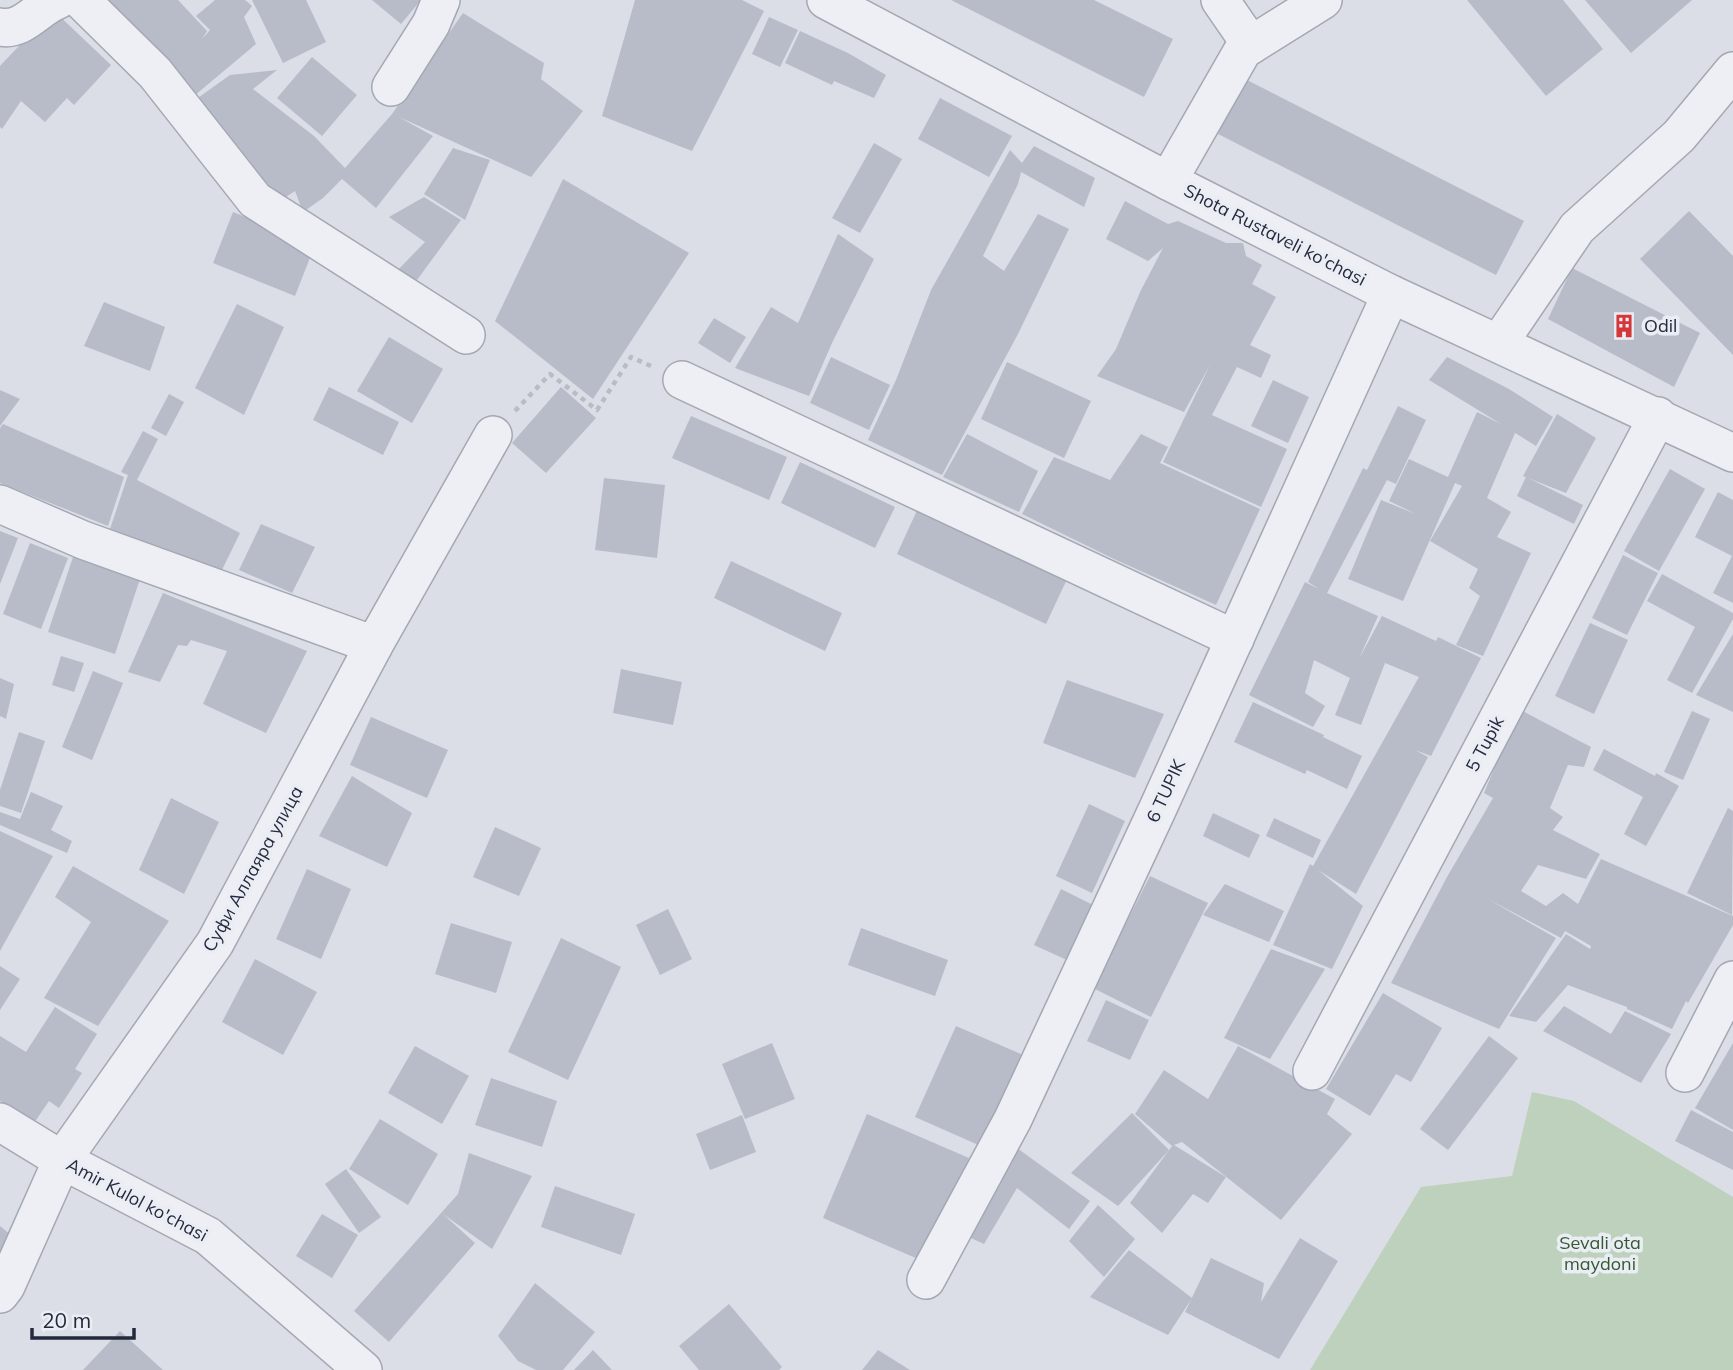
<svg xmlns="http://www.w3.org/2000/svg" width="1733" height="1370" font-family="Mulish,sans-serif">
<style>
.green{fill:#bed1bc}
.building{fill:#b8bcc9}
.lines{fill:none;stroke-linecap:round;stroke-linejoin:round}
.minor-casing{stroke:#a4a8b3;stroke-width:40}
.path{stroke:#b9bcc5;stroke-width:4.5;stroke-dasharray:5 5;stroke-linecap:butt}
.minor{stroke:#eeeff5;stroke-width:37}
.labels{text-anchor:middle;stroke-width:7;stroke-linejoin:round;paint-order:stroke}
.street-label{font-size:18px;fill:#242a3d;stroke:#eaedf4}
.poi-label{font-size:18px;fill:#242a3d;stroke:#eaedf4;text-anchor:start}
.park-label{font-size:18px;fill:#335931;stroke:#eaedf4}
</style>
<rect width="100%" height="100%" fill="#dbdee6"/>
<!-- green -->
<polygon class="green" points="1532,1092 1574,1101 1733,1197 1733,1370 1310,1370 1421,1187 1512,1176"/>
<!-- building -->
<g class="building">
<polygon points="96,0 178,0 207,31 202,39 210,30 196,16 215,0 245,0 252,6 244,17 256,44 194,96"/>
<polygon points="252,0 306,0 326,42 283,63"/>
<polygon points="372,0 421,0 401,24"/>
<polygon points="635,0 742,0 764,11 692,151 602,116"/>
<polygon points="951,0 1094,0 1173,39 1144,97"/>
<polygon points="1467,0 1563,0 1603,49 1546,96"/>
<polygon points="1585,0 1692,0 1631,53"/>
<polygon points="53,10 111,65 74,105 67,98 45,122 21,101 2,129 0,127 0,66"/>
<polygon points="463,13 544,63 541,79 583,111 531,177 399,117 433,136 376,208 342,179 323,198 303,212 295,191 278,202 195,100 230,75 277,70 253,89 314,136 345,168 392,114"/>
<polygon points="769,17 798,30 780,67 752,54"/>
<polygon points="800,31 848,53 886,75 874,98 834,81 832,85 785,63"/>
<polygon points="312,57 357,95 322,136 277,98"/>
<polygon points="1245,79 1524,221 1496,275 1218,134"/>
<polygon points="940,98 1012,136 989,177 918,139"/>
<polygon points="874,143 902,159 860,233 832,218"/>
<polygon points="1034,146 1095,178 1084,207 1021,172 1018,184 983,256 1004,271 1038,214 1069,229 1018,334 942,475 868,440 896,380 931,290 1010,150 1022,163"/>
<polygon points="453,148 490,160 465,220 424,194"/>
<polygon points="563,179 689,253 593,399 495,321"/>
<polygon points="424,197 461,220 417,280 397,271 425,242 389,217"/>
<polygon points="1125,201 1168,224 1178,221 1226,243 1243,243 1246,256 1262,265 1252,284 1276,297 1250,345 1271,355 1261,378 1237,367 1212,415 1287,449 1261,507 1163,462 1210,365 1184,412 1097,376 1116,349 1140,292 1163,248 1148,261 1106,239"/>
<polygon points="1689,211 1733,256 1733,355 1640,259"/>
<polygon points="233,212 315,245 295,296 213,263"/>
<polygon points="838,234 874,259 832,343 809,396 735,368 771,307 798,323"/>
<polygon points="1572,268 1700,333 1674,387 1548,319"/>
<polygon points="104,302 165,327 150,371 84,346"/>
<polygon points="237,304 284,327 244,415 195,388"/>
<polygon points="714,318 746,337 730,363 698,343"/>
<polygon points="389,337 443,369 412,423 357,391"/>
<polygon points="831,357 890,385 869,430 810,403"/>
<polygon points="1447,357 1509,389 1553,417 1536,446 1515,433 1487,498 1511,512 1497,537 1531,553 1483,656 1456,645 1480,596 1469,588 1478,569 1430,541 1462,486 1455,483 1403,601 1348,579 1381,500 1416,514 1389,501 1409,459 1448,477 1477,412 1501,424 1429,380"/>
<polygon points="1007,362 1091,401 1064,458 981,419"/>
<polygon points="1273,380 1309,397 1288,443 1251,426"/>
<polygon points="329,387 399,422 383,455 313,420"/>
<polygon points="561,387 596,418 546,473 512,443"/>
<polygon points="0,390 20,399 0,426"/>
<polygon points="169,394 184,402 166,436 151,428"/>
<polygon points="1398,406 1426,420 1396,484 1387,480 1327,593 1378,616 1359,659 1382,616 1436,641 1438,637 1481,658 1431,756 1415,750 1428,757 1356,894 1318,870 1363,906 1332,969 1273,945 1310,864 1313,866 1419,677 1385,663 1361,725 1335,715 1350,678 1314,660 1305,693 1325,706 1313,727 1249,695 1305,582 1319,589 1308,582 1363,468 1367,470"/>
<polygon points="1557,414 1596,438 1566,493 1523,476"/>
<polygon points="691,416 787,457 769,500 672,458"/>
<polygon points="3,424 124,477 108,526 0,483 0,428"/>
<polygon points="143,431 158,439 137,480 240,533 220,574 110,529 128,475 121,472"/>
<polygon points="967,434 1038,471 1019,512 943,477"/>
<polygon points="1141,434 1168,447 1160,463 1260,509 1216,605 1114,559 1022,514 1054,457 1110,480"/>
<polygon points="800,462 895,507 875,548 781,503"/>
<polygon points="1670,469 1705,489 1659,571 1624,551"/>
<polygon points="1526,477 1583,505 1574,524 1517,496"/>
<polygon points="604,478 665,485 657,558 595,550"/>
<polygon points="1718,492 1733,500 1733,603 1713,593 1732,556 1695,537"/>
<polygon points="919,506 1069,575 1046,624 897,554"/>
<polygon points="261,524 315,547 292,593 239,570"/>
<polygon points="0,531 18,538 0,584"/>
<polygon points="30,543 68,558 41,629 3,614"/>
<polygon points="75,551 142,573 115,654 48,632"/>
<polygon points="1623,555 1658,573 1627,635 1592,618"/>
<polygon points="731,561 842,613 825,651 714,598"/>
<polygon points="1662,574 1733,613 1733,619 1692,693 1667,680 1695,627 1647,601"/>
<polygon points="163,593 307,651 266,733 203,704 227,651 191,640 187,646 178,645 160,682 128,672"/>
<polygon points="1590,623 1628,640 1594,714 1555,696"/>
<polygon points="1733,634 1733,712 1696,695"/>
<polygon points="61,656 84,663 74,692 52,685"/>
<polygon points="621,669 682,682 673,725 613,713"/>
<polygon points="93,671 123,683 92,760 62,747"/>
<polygon points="0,678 14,684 6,719 0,716"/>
<polygon points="1067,680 1164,714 1135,778 1043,743"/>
<polygon points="1253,702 1324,735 1323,737 1362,756 1347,789 1307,770 1305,774 1234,742"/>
<polygon points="1519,709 1591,747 1584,767 1568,765 1550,808 1563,817 1553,830 1600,854 1586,879 1538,865 1521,891 1546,906 1563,893 1578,904 1601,859 1733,916 1733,925 1688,1003 1686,1001 1672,1029 1627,1009 1627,1007 1568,985 1536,1022 1509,1016 1566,934 1590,949 1591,946 1565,931 1561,938 1486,898 1556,938 1499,1029 1391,983 1447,877 1493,798 1484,793"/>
<polygon points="1692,711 1710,719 1683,780 1664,772"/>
<polygon points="371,717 448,750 427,798 350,765"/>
<polygon points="19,732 45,741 21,813 0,806 0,790"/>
<polygon points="1604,749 1655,776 1656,773 1679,786 1646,846 1624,834 1643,797 1593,770"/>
<polygon points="352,776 412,813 387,867 319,836"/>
<polygon points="31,792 63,806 51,830 72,841 67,853 0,825 0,812 20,819"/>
<polygon points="171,798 219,822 184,894 139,870"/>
<polygon points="1089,804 1125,821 1092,893 1056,876"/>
<polygon points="1728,808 1733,811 1732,915 1687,893"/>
<polygon points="1213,813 1260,835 1249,858 1203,836"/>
<polygon points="1274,818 1321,840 1313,858 1266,836"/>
<polygon points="495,827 541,848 519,896 473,877"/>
<polygon points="0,831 53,856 0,951"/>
<polygon points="73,866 169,921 98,1026 44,998 91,922 55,897"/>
<polygon points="307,869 351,889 321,959 276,939"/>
<polygon points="1150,876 1208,903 1151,1017 1093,988"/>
<polygon points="1225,884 1284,911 1269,942 1203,915"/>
<polygon points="1061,889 1095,906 1069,961 1034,945"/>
<polygon points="668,909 692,959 660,975 636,925"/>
<polygon points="451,923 512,942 496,993 435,974"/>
<polygon points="861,928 948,960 935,996 848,965"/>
<polygon points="561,938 621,967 568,1080 508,1052"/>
<polygon points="1271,949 1325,969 1270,1059 1224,1038"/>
<polygon points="255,959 317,992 283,1055 222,1022"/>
<polygon points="0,966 20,979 0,1010"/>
<polygon points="1383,993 1442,1028 1411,1082 1396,1074 1370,1116 1326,1089"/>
<polygon points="1106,1000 1149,1020 1130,1060 1087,1041"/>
<polygon points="1564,1006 1611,1034 1625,1011 1671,1034 1641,1083 1543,1031"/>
<polygon points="55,1007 97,1034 75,1069 82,1073 59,1108 49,1101 34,1123 0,1101 0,1036 26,1052"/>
<polygon points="956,1026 1023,1055 983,1147 915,1117"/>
<polygon points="1489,1036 1518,1058 1448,1150 1420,1129"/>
<polygon points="772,1043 795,1099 745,1119 722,1064"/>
<polygon points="1733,1043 1733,1130 1695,1108"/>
<polygon points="415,1046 469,1076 442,1124 388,1093"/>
<polygon points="1238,1046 1335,1099 1327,1114 1352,1134 1281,1220 1182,1142 1174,1145 1226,1177 1208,1203 1193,1194 1162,1233 1130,1203 1172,1146 1135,1114 1164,1070 1208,1099"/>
<polygon points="491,1078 557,1101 542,1147 475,1125"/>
<polygon points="1691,1110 1733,1132 1733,1170 1675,1141"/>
<polygon points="1132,1113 1169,1150 1118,1206 1071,1173"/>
<polygon points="867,1114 969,1158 925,1262 823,1218"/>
<polygon points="742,1115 756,1152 710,1170 696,1134"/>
<polygon points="380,1119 438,1154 408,1205 349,1169"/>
<polygon points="1010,1143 1090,1201 1069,1229 1017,1188 984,1244 960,1233"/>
<polygon points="469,1153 532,1176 492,1249 443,1214 475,1243 389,1342 354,1311 458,1194"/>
<polygon points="346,1169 381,1217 359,1233 325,1184"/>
<polygon points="555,1186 635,1214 621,1255 541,1227"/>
<polygon points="1098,1205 1135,1239 1104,1277 1069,1241"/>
<polygon points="322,1214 358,1235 332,1278 296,1256"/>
<polygon points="0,1226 17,1240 0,1260"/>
<polygon points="1300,1238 1338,1261 1279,1359 1185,1312 1211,1258 1264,1283 1261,1302"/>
<polygon points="1129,1250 1192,1298 1168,1335 1090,1297"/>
<polygon points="535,1283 595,1332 563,1370 536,1370 518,1361 498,1336"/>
<polygon points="729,1304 782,1367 779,1370 699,1370 679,1346"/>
<polygon points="120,1331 163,1370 83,1370"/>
<polygon points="593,1350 612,1370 574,1370"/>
<polygon points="878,1350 910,1370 862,1370"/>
</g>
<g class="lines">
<!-- minor casing -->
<g class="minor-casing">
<g id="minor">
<polyline points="81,0 155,73 255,200 466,335"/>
<polyline points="826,0 1168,181 1391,294 1733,453"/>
<polyline points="1220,0 1251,45"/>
<path d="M0 27C23 32 38 7 58 0"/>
<polyline points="391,87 431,24 441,0"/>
<polyline points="1168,181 1243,50 1323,0"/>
<polyline points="1499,343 1577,228 1679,136 1733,71"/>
<polyline points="682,380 1235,639"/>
<polyline points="0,504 83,540 374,645"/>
<polyline points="1312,1071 1658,416"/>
<polyline points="1685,1073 1733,980"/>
<polyline points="0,1122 62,1160 208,1236 363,1370"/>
<polyline points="926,1280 1013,1119 1158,808 1391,294"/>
<polyline points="0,1294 6,1286 62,1160 215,943 374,645 493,435"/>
</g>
</g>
<!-- path -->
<polyline class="path" points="515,411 550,374 597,410 631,357 651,366"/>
<!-- minor -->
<use href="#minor" class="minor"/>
</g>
<!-- icons -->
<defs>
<g id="building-bare" transform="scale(1.89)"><path d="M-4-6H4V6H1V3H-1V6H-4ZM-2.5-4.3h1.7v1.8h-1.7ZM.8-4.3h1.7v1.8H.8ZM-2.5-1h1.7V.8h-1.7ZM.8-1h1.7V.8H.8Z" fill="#d53739" stroke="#eaedf4" stroke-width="2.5" paint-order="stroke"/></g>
</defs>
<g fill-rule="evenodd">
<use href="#building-bare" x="1624" y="326"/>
</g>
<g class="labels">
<!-- street labels -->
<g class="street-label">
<text transform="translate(1275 235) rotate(27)" y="6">Shota Rustaveli ko'chasi</text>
<text transform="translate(1485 744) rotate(-62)" y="6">5 Tupik</text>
<text transform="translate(1166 791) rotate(-65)" y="6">6 TUPIK</text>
<text transform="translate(253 869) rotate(-61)" y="6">Суфи Аллаяра улица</text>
<text transform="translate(137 1200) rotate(28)" y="6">Amir Kulol ko'chasi</text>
</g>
<!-- poi labels -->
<g class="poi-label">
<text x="1644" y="332">Оdil</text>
</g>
<!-- park labels -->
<g class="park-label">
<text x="1600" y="1249">Sevali ota<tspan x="1600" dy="21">maydoni</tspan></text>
</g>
</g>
<!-- scale -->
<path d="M32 1328v10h102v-10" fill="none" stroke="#242a3d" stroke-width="3.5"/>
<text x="42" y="1328" font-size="21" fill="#242a3d" stroke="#eaedf4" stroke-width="5" paint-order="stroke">20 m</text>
</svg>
